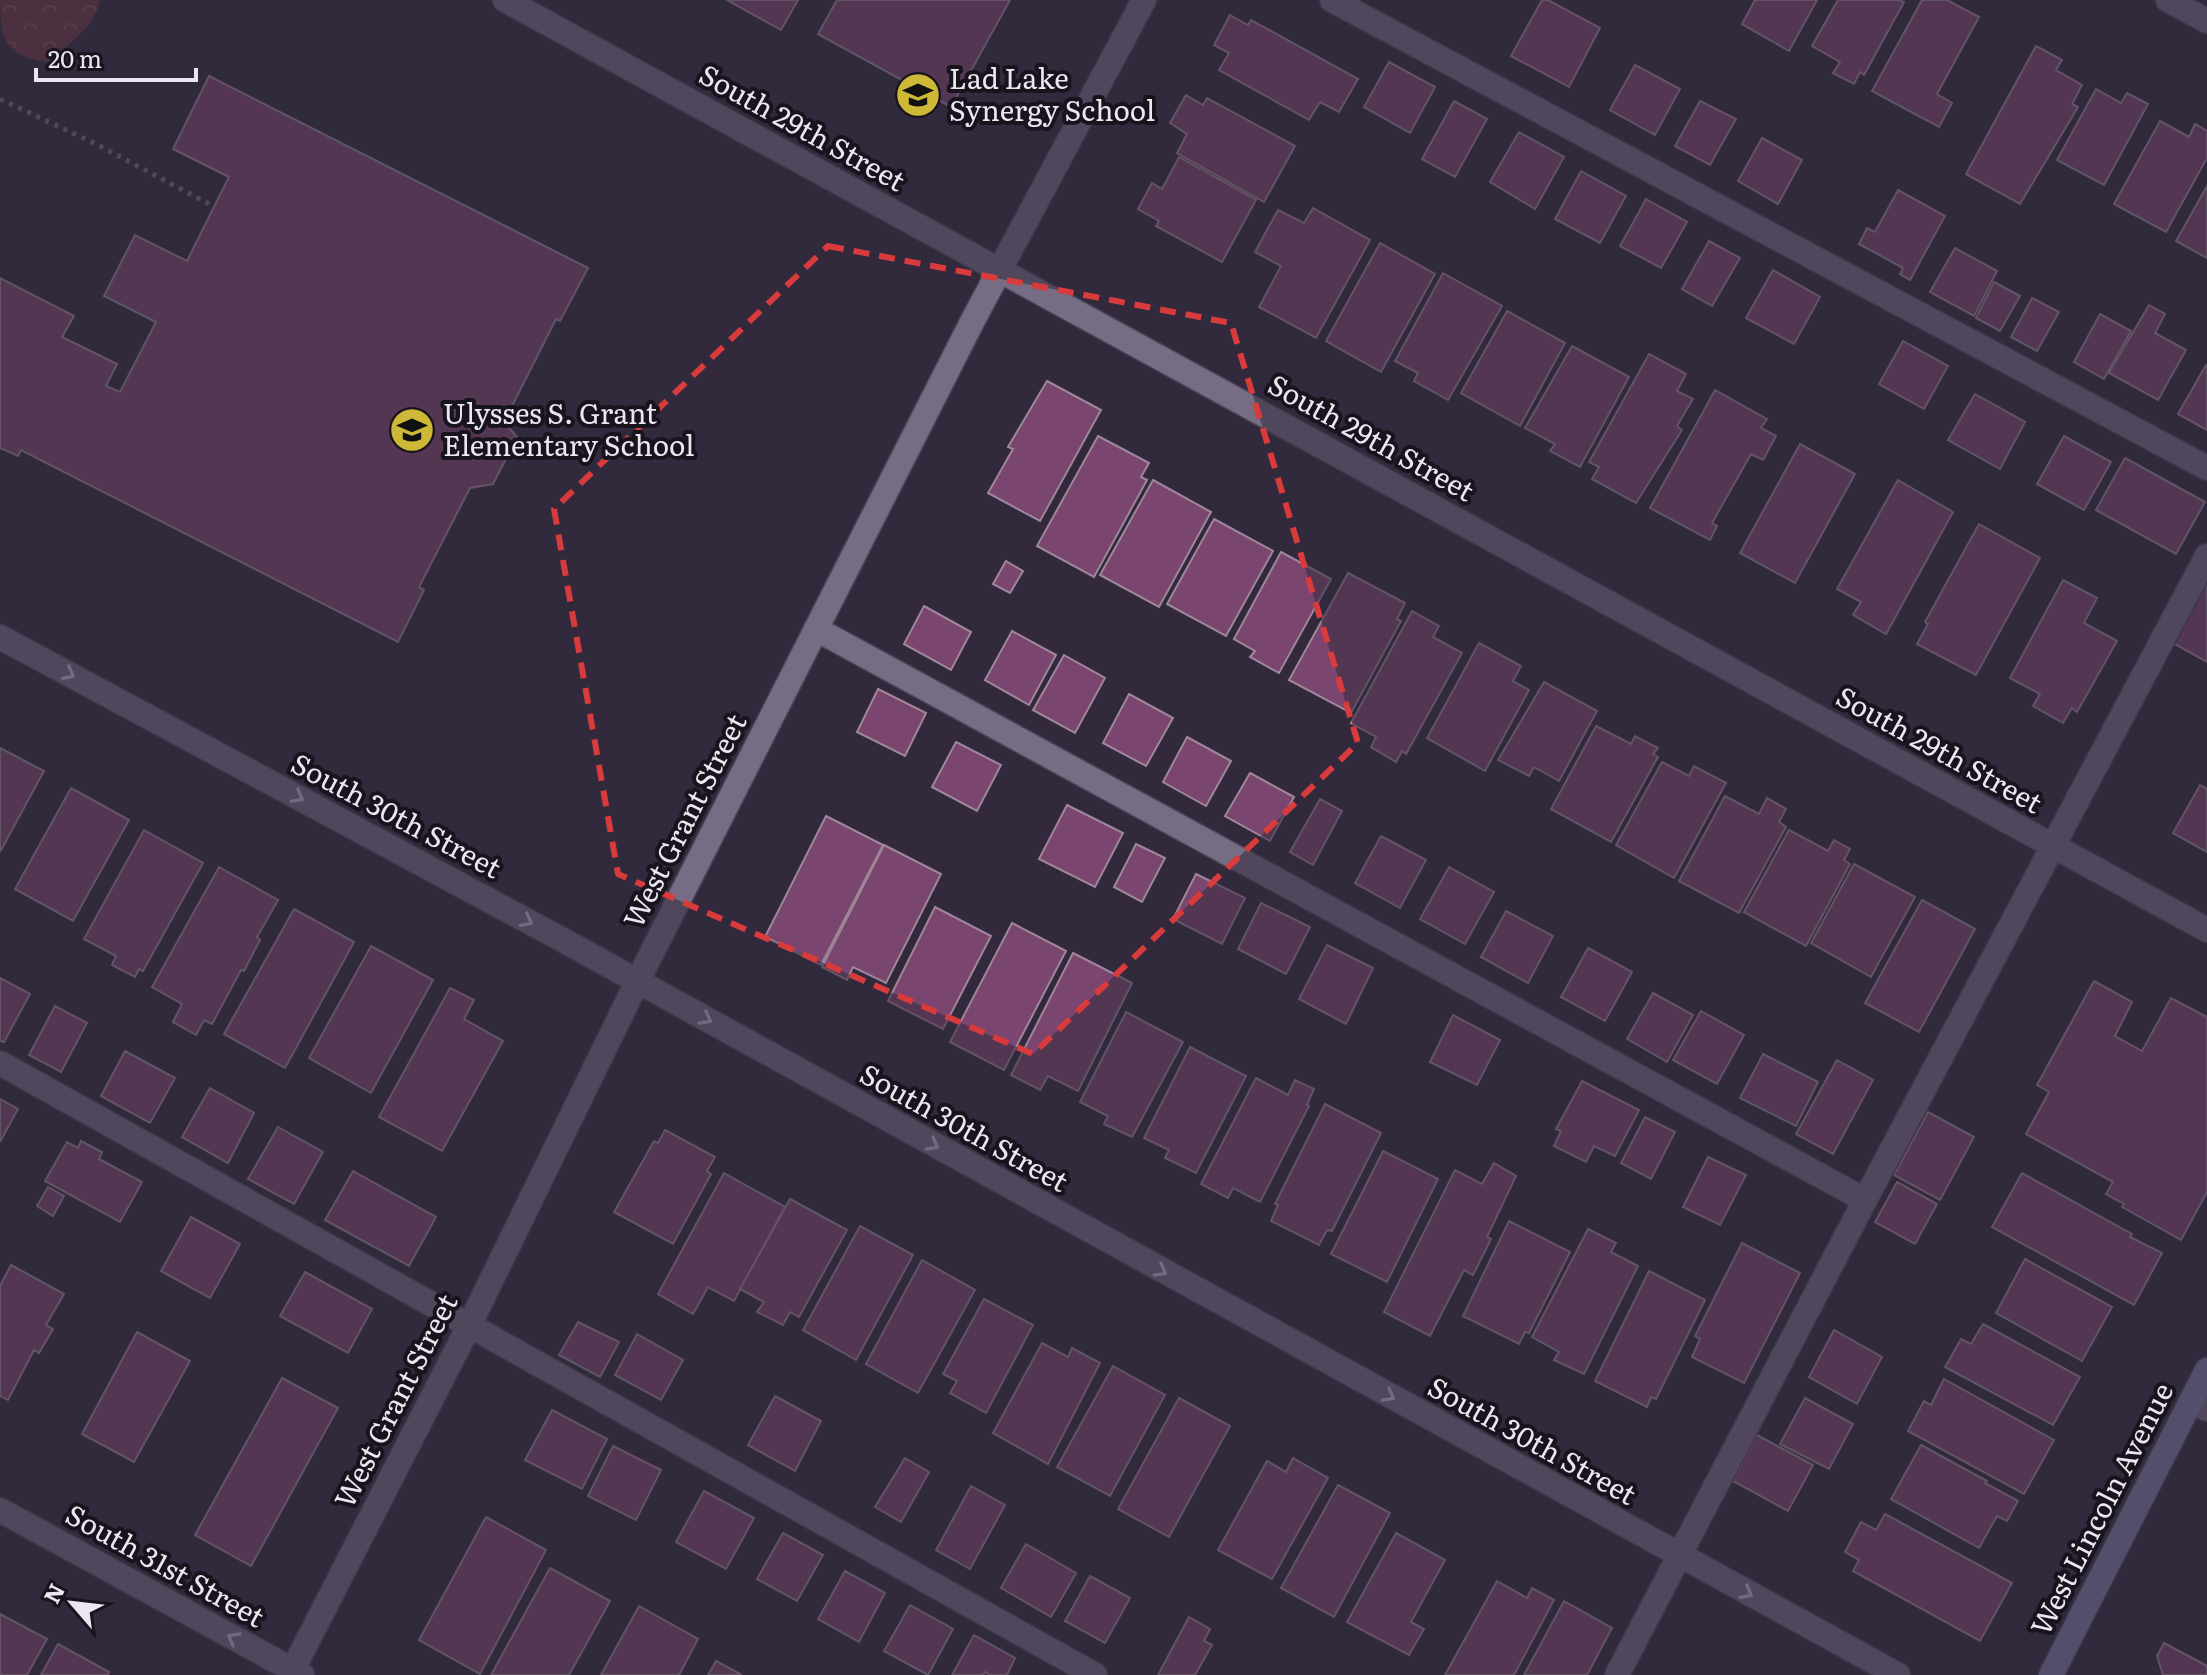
<svg xmlns="http://www.w3.org/2000/svg" width="2207" height="1675" font-family="Literata,serif">
<style>
.park{fill:url(#park-crowns)}
.building{fill:#7a456e;stroke:#9e8798;stroke-width:2}
.lines{fill:none;stroke-linecap:round;stroke-linejoin:round}
.lane-casing{stroke:#4c4555;stroke-width:27}
.street-casing{stroke:#4c4555;stroke-width:27}
.secondary-casing{stroke:#4c4555;stroke-width:27}
.path{stroke:#766e80;stroke-width:5;stroke-dasharray:4 6;stroke-linecap:butt}
.lane{stroke:#766c83;stroke-width:24}
.street{stroke:#766c83;stroke-width:24}
.secondary{stroke:#7d7ba6;stroke-width:24}
.oneway{stroke:#c3bbcc}
.marked{fill:none;stroke:#d83b3c;stroke-width:6;stroke-dasharray:16 10;stroke-linejoin:round}
.labels{text-anchor:middle;stroke-width:8;stroke-linejoin:round;paint-order:stroke}
.poi-label{font-size:28px;fill:#ece6f3;stroke:#18141d;text-anchor:start}
.street-label{font-size:28px;fill:#ece6f3;stroke:#18141d}
</style>
<defs>
<pattern id="park-crowns" width="20" height="18" patternUnits="userSpaceOnUse" patternTransform="scale(2)"><rect width="20" height="18" fill="#6b3944"/><path d="M2 6a3 3 0 1 1 6 0M12 15a3 3 0 1 1 6 0" fill="none" stroke="#80565f"/></pattern>
</defs>
<rect width="100%" height="100%" fill="#32293d"/>
<!-- park -->
<path class="park" d="M0 0H100C96 25 67 46 49 62 6 57 0 41 0 0Z"/>
<!-- building -->
<g class="building">
<polygon points="727,0 798,0 781,30"/>
<polygon points="837,0 1010,0 951,107 818,34"/>
<polygon points="1542,0 1548,0 1600,28 1569,87 1511,56"/>
<polygon points="1755,0 1817,0 1789,51 1742,24"/>
<polygon points="1838,0 1899,0 1904,2 1864,75 1860,72 1854,84 1833,73 1840,62 1812,46"/>
<polygon points="1922,0 1947,0 1979,17 1937,94 1952,103 1939,127 1872,91"/>
<polygon points="1230,15 1248,25 1251,20 1358,79 1339,112 1320,102 1309,120 1219,70 1229,53 1214,45"/>
<polygon points="2036,46 2062,60 2056,70 2082,85 2072,104 2078,107 2020,204 1966,174"/>
<polygon points="1389,62 1435,87 1410,133 1364,107"/>
<polygon points="1635,65 1680,89 1655,135 1610,110"/>
<polygon points="209,76 588,268 560,321 556,319 504,422 517,437 493,484 470,488 419,587 424,590 398,642 21,450 18,456 0,448 0,278 74,316 62,337 117,364 106,386 120,392 156,322 104,296 135,235 187,261 229,177 173,149"/>
<polygon points="2096,89 2121,103 2127,93 2148,104 2104,185 2057,160"/>
<polygon points="1186,95 1203,105 1207,98 1295,146 1264,202 1177,153 1187,134 1170,123"/>
<polygon points="1454,101 1487,119 1455,177 1422,159"/>
<polygon points="1700,101 1736,119 1710,165 1675,146"/>
<polygon points="2160,121 2189,137 2195,124 2207,131 2207,158 2166,232 2114,204"/>
<polygon points="1519,132 1564,157 1535,209 1490,182"/>
<polygon points="1762,138 1802,160 1778,204 1738,181"/>
<polygon points="1179,157 1256,200 1222,262 1156,226 1159,221 1138,209 1152,183 1162,189"/>
<polygon points="1581,171 1626,196 1600,243 1555,219"/>
<polygon points="2207,186 2207,258 2176,241"/>
<polygon points="1898,190 1945,216 1910,280 1900,274 1903,268 1859,244 1867,228 1875,232"/>
<polygon points="1646,199 1687,222 1661,268 1620,246"/>
<polygon points="1313,208 1370,240 1316,338 1259,307 1281,266 1255,252 1278,210 1304,223"/>
<polygon points="1709,241 1740,258 1712,306 1682,289"/>
<polygon points="1380,243 1435,274 1381,372 1326,341"/>
<polygon points="1955,248 1997,271 1974,316 1930,292"/>
<polygon points="1773,270 1820,297 1794,344 1746,318"/>
<polygon points="1443,273 1502,306 1448,400 1414,381 1418,373 1395,361"/>
<polygon points="1994,282 2020,296 2000,331 1976,318"/>
<polygon points="2032,298 2059,312 2037,351 2011,337"/>
<polygon points="2149,305 2165,314 2155,333 2186,350 2158,400 2109,373"/>
<polygon points="1507,311 1565,343 1520,426 1461,393"/>
<polygon points="2100,314 2131,331 2104,379 2074,362"/>
<polygon points="1903,341 1948,366 1924,409 1879,384"/>
<polygon points="1572,346 1629,377 1580,467 1550,451 1555,444 1525,428"/>
<polygon points="1649,354 1686,374 1677,391 1693,399 1677,426 1682,430 1636,503 1592,479 1599,467 1589,462"/>
<polygon points="2206,365 2207,366 2207,430 2178,414"/>
<polygon points="1047,381 1101,410 1040,521 988,493 1013,449 1008,447"/>
<polygon points="1715,390 1767,419 1761,428 1776,436 1763,460 1751,454 1712,523 1717,526 1710,540 1650,508"/>
<polygon points="1975,394 2025,422 2000,469 1948,440"/>
<polygon points="1098,436 1149,463 1141,477 1147,480 1094,577 1037,546"/>
<polygon points="2064,436 2111,462 2084,510 2037,484"/>
<polygon points="1800,444 1855,474 1795,583 1740,553"/>
<polygon points="2125,458 2205,502 2176,554 2096,510"/>
<polygon points="1153,480 1211,512 1159,607 1100,575"/>
<polygon points="1898,480 1953,512 1886,634 1853,615 1861,602 1837,589"/>
<polygon points="1214,519 1273,551 1226,636 1167,604"/>
<polygon points="1979,524 2040,558 1976,675 1917,644 1928,624 1925,622"/>
<polygon points="1281,552 1331,579 1279,673 1250,657 1255,651 1234,639"/>
<polygon points="1006,561 1023,571 1010,593 993,584"/>
<polygon points="2207,569 2207,662 2168,640"/>
<polygon points="1348,573 1405,603 1397,619 1401,621 1351,713 1289,680"/>
<polygon points="2063,580 2097,598 2084,623 2117,641 2077,712 2072,708 2063,723 2033,706 2040,694 2010,678"/>
<polygon points="924,606 971,632 951,670 904,644"/>
<polygon points="1412,611 1439,626 1433,637 1462,653 1406,754 1402,751 1396,762 1371,747 1376,737 1351,723"/>
<polygon points="1012,631 1056,655 1029,705 985,680"/>
<polygon points="1479,643 1521,666 1513,681 1529,690 1485,771 1427,738"/>
<polygon points="1064,655 1105,678 1075,733 1033,710"/>
<polygon points="1544,682 1597,711 1559,781 1534,767 1529,776 1498,760"/>
<polygon points="878,689 926,713 905,756 857,732"/>
<polygon points="1129,694 1173,718 1146,766 1103,743"/>
<polygon points="1596,726 1631,744 1635,736 1658,748 1653,754 1658,757 1611,842 1551,809"/>
<polygon points="1187,737 1231,761 1206,806 1163,782"/>
<polygon points="956,742 1001,765 977,811 932,787"/>
<polygon points="0,748 44,771 0,852"/>
<polygon points="1662,762 1689,776 1694,766 1726,783 1674,878 1616,845"/>
<polygon points="1250,773 1294,797 1270,841 1225,816"/>
<polygon points="2200,785 2207,789 2207,852 2173,833"/>
<polygon points="71,788 129,820 73,921 15,889"/>
<polygon points="1725,796 1759,814 1767,798 1786,809 1779,822 1786,827 1739,913 1679,881"/>
<polygon points="1320,799 1342,811 1313,865 1290,852"/>
<polygon points="1067,805 1123,833 1095,887 1039,859"/>
<polygon points="826,816 883,845 821,965 765,937"/>
<polygon points="144,830 203,863 143,971 139,969 135,977 112,965 116,956 84,939"/>
<polygon points="1789,830 1828,851 1834,840 1850,849 1844,860 1850,864 1806,946 1744,912"/>
<polygon points="1381,836 1426,860 1400,908 1355,883"/>
<polygon points="1136,844 1165,858 1142,902 1114,887"/>
<polygon points="884,845 941,874 886,983 853,967 847,980 822,967"/>
<polygon points="1854,864 1915,897 1871,977 1811,943"/>
<polygon points="219,867 278,900 257,937 260,940 244,971 241,970 212,1024 204,1020 196,1035 173,1022 182,1004 152,987"/>
<polygon points="1449,867 1494,892 1465,944 1420,919"/>
<polygon points="1196,874 1245,898 1222,944 1173,919"/>
<polygon points="1922,900 1975,929 1919,1032 1865,1003"/>
<polygon points="1261,903 1310,927 1286,974 1238,949"/>
<polygon points="935,907 991,936 943,1029 888,1001"/>
<polygon points="294,909 354,942 285,1068 224,1034"/>
<polygon points="1506,911 1553,936 1528,983 1481,957"/>
<polygon points="1012,923 1066,951 1004,1070 950,1042"/>
<polygon points="1327,945 1373,968 1346,1024 1299,999"/>
<polygon points="371,946 433,980 371,1093 309,1058"/>
<polygon points="1588,948 1632,972 1605,1021 1561,997"/>
<polygon points="1073,953 1132,983 1078,1091 1048,1076 1040,1090 1011,1075"/>
<polygon points="0,978 30,994 4,1042 0,1041"/>
<polygon points="2094,981 2132,1002 2115,1036 2142,1051 2171,998 2207,1017 2207,1192 2181,1240 2122,1207 2124,1204 2106,1194 2113,1182 2026,1134 2049,1092 2037,1085"/>
<polygon points="450,988 474,1000 464,1019 503,1041 442,1151 379,1117"/>
<polygon points="1653,993 1693,1015 1667,1062 1627,1039"/>
<polygon points="55,1006 87,1023 61,1072 29,1055"/>
<polygon points="1701,1011 1744,1035 1717,1084 1673,1060"/>
<polygon points="1126,1012 1183,1042 1132,1137 1104,1124 1108,1116 1080,1102"/>
<polygon points="1453,1015 1500,1040 1477,1085 1430,1062"/>
<polygon points="1190,1047 1246,1076 1196,1173 1165,1158 1169,1150 1144,1138"/>
<polygon points="125,1051 175,1078 150,1123 101,1096"/>
<polygon points="1763,1054 1818,1082 1796,1126 1740,1098"/>
<polygon points="1837,1060 1873,1080 1833,1154 1796,1134"/>
<polygon points="1256,1078 1288,1095 1295,1080 1314,1089 1307,1105 1309,1106 1260,1202 1233,1188 1228,1198 1201,1184"/>
<polygon points="1582,1081 1639,1110 1615,1156 1594,1146 1586,1162 1554,1146 1561,1131 1556,1129"/>
<polygon points="210,1088 254,1113 228,1163 182,1137"/>
<polygon points="0,1099 18,1109 0,1142"/>
<polygon points="1325,1104 1381,1133 1332,1231 1327,1230 1319,1245 1271,1221 1278,1205 1275,1204"/>
<polygon points="1928,1112 1974,1137 1940,1200 1894,1175"/>
<polygon points="1645,1117 1675,1132 1651,1179 1621,1163"/>
<polygon points="278,1127 323,1152 294,1204 248,1179"/>
<polygon points="665,1130 715,1157 707,1171 711,1174 673,1244 614,1212 654,1141 658,1143"/>
<polygon points="81,1141 102,1152 99,1159 142,1182 120,1222 45,1181 67,1142 78,1148"/>
<polygon points="1383,1151 1438,1179 1387,1282 1331,1254"/>
<polygon points="1708,1157 1746,1175 1720,1225 1683,1207"/>
<polygon points="1494,1163 1516,1176 1487,1237 1491,1239 1473,1275 1464,1270 1430,1336 1384,1312 1455,1170 1482,1184"/>
<polygon points="353,1171 436,1217 409,1266 325,1220"/>
<polygon points="724,1173 785,1207 734,1301 708,1287 693,1314 658,1294"/>
<polygon points="2022,1173 2132,1234 2130,1237 2162,1253 2134,1305 1992,1227"/>
<polygon points="1897,1182 1937,1204 1915,1244 1875,1222"/>
<polygon points="48,1187 64,1196 53,1216 37,1206"/>
<polygon points="790,1199 847,1230 799,1317 790,1312 783,1325 757,1312 764,1302 740,1289"/>
<polygon points="191,1217 240,1244 210,1298 161,1271"/>
<polygon points="1509,1221 1570,1252 1529,1333 1525,1332 1519,1344 1463,1316"/>
<polygon points="860,1226 913,1255 856,1360 803,1330"/>
<polygon points="1588,1229 1616,1243 1611,1252 1638,1266 1584,1374 1554,1360 1559,1352 1532,1337"/>
<polygon points="1742,1243 1800,1273 1744,1383 1692,1357 1700,1339 1695,1336"/>
<polygon points="2025,1259 2112,1307 2082,1361 1996,1313"/>
<polygon points="922,1260 975,1290 918,1393 866,1364"/>
<polygon points="11,1265 64,1294 46,1325 53,1329 39,1353 34,1350 8,1400 0,1396 0,1286"/>
<polygon points="1649,1271 1705,1300 1656,1399 1651,1397 1647,1407 1595,1381"/>
<polygon points="305,1272 372,1309 348,1353 280,1316"/>
<polygon points="984,1299 1033,1325 986,1413 950,1393 957,1381 943,1374"/>
<polygon points="578,1322 619,1342 600,1377 559,1355"/>
<polygon points="1983,1324 2080,1377 2053,1425 1945,1367 1961,1339 1971,1344"/>
<polygon points="1834,1330 1882,1357 1857,1404 1809,1377"/>
<polygon points="137,1332 190,1361 134,1462 82,1434"/>
<polygon points="637,1334 683,1360 661,1400 615,1375"/>
<polygon points="1042,1343 1068,1357 1072,1348 1100,1363 1048,1464 993,1433"/>
<polygon points="1113,1366 1165,1395 1110,1496 1057,1467"/>
<polygon points="282,1378 338,1408 251,1566 195,1535"/>
<polygon points="1944,1379 2054,1440 2024,1494 1908,1431 1924,1401 1931,1405"/>
<polygon points="775,1396 821,1421 795,1471 748,1445"/>
<polygon points="1179,1398 1230,1426 1169,1537 1118,1509"/>
<polygon points="1805,1398 1853,1424 1829,1469 1780,1444"/>
<polygon points="552,1410 607,1439 582,1489 525,1460"/>
<polygon points="1757,1435 1813,1465 1788,1511 1733,1481"/>
<polygon points="1921,1445 1987,1481 1985,1483 2018,1501 2007,1521 1997,1516 1979,1548 1891,1499"/>
<polygon points="613,1446 661,1470 636,1520 588,1496"/>
<polygon points="905,1458 929,1472 901,1522 875,1507"/>
<polygon points="1293,1458 1328,1478 1272,1579 1218,1550 1267,1461 1286,1472"/>
<polygon points="1338,1485 1390,1513 1334,1617 1281,1588"/>
<polygon points="971,1486 1005,1505 970,1569 936,1550"/>
<polygon points="704,1491 754,1518 726,1569 676,1542"/>
<polygon points="1885,1514 2012,1583 1980,1641 1853,1571 1859,1560 1845,1552 1861,1522 1876,1530"/>
<polygon points="486,1517 546,1550 480,1674 419,1640"/>
<polygon points="783,1533 823,1555 797,1601 757,1579"/>
<polygon points="1396,1533 1445,1560 1411,1622 1424,1629 1409,1655 1347,1622"/>
<polygon points="1026,1544 1076,1573 1051,1617 1001,1588"/>
<polygon points="550,1568 610,1601 569,1675 491,1675"/>
<polygon points="845,1571 885,1593 859,1642 818,1619"/>
<polygon points="1090,1576 1130,1598 1105,1643 1065,1621"/>
<polygon points="1497,1581 1527,1598 1532,1588 1554,1600 1514,1675 1445,1675"/>
<polygon points="1564,1601 1612,1628 1587,1675 1524,1675"/>
<polygon points="910,1605 953,1629 928,1675 884,1651"/>
<polygon points="639,1606 698,1639 679,1675 601,1675"/>
<polygon points="0,1614 47,1639 27,1675 0,1675"/>
<polygon points="1189,1617 1210,1629 1204,1641 1212,1645 1195,1675 1158,1675"/>
<polygon points="974,1635 1015,1658 1007,1675 990,1675 985,1672 983,1675 952,1675"/>
<polygon points="2164,1643 2207,1666 2207,1675 2163,1675 2157,1656"/>
<polygon points="58,1644 109,1672 108,1675 41,1675"/>
<polygon points="716,1661 742,1675 708,1675"/>
</g>
<g class="lines">
<!-- lane casing -->
<g class="lane-casing">
<g id="lane">
<polyline points="1332,0 2207,468"/>
<polyline points="816,629 1865,1200"/>
<polyline points="0,1063 1095,1675"/>
<polyline points="2191,1401 2207,1409"/>
<polyline points="1617,1675 1865,1200 2207,556"/>
</g>
</g>
<!-- street casing -->
<g class="street-casing">
<g id="street">
<polyline points="505,0 2207,930"/>
<polyline points="2168,0 2207,21"/>
<polyline points="0,637 561,939 1898,1675"/>
<polyline points="0,1510 302,1675"/>
<polyline points="290,1675 469,1326 637,982 973,320 1144,0"/>
</g>
</g>
<!-- secondary casing -->
<g class="secondary-casing">
<polyline id="secondary" points="2051,1675 2207,1370"/>
</g>
<!-- path -->
<polyline class="path" points="0,99 94,143 215,207"/>
<!-- lane -->
<use href="#lane" class="lane"/>
<!-- street -->
<use href="#street" class="street"/>
<!-- secondary -->
<use href="#secondary" class="secondary"/>
</g>
<!-- one-way arrows -->
<defs><path id="oneway-chevron" d="M-2-3.5L2.5 0L-2 3.5" fill="none" stroke-width="1.6" stroke-linecap="round" stroke-linejoin="round" transform="scale(2)"/></defs>
<g class="oneway">
<use href="#oneway-chevron" transform="translate(69 674) rotate(28)"/>
<use href="#oneway-chevron" transform="translate(298 797) rotate(28)"/>
<use href="#oneway-chevron" transform="translate(527 921) rotate(28)"/>
<use href="#oneway-chevron" transform="translate(706 1019) rotate(29)"/>
<use href="#oneway-chevron" transform="translate(933 1145) rotate(29)"/>
<use href="#oneway-chevron" transform="translate(1161 1271) rotate(29)"/>
<use href="#oneway-chevron" transform="translate(1389 1396) rotate(29)"/>
<use href="#oneway-chevron" transform="translate(1747 1593) rotate(28)"/>
<use href="#oneway-chevron" transform="translate(233 1638) rotate(-151)"/>
</g>
<!-- marked area -->
<path d="M0 0H2207V1675H0ZM828 246 1231 323 1358 743 1033 1054 618 874 554 509Z" fill="#32293d" fill-opacity=".55" fill-rule="evenodd"/>
<path class="marked" d="M828 246 1231 323 1358 743 1033 1054 618 874 554 509Z"/>
<!-- icons -->
<defs>
<g id="school-disc" transform="scale(2.3)"><circle r="9.5" fill="#ceb838" stroke="#18141d"/><path d="M0-5L7-2L0 1L-7-2ZM-4 1L0 2.5L4 1V4Q0 6-4 4Z" fill="#111"/></g>
</defs>
<g fill-rule="evenodd">
<use href="#school-disc" x="918" y="95"/>
<use href="#school-disc" x="412" y="430"/>
</g>
<g class="labels">
<!-- poi labels -->
<g class="poi-label">
<text x="949" y="89">Lad Lake<tspan x="949" dy="32">Synergy School</tspan></text>
<text x="443" y="424">Ulysses S. Grant<tspan x="443" dy="32">Elementary School</tspan></text>
</g>
<!-- street labels -->
<g class="street-label">
<text transform="translate(802 128) rotate(29)" y="10">South 29th Street</text>
<text transform="translate(1371 438) rotate(29)" y="10">South 29th Street</text>
<text transform="translate(1939 750) rotate(29)" y="10">South 29th Street</text>
<text transform="translate(396 816) rotate(28)" y="10">South 30th Street</text>
<text transform="translate(685 821) rotate(-63)" y="10">West Grant Street</text>
<text transform="translate(964 1128) rotate(29)" y="10">South 30th Street</text>
<text transform="translate(396 1401) rotate(-63)" y="10">West Grant Street</text>
<text transform="translate(1532 1441) rotate(29)" y="10">South 30th Street</text>
<text transform="translate(2102 1509) rotate(-63)" y="10">West Lincoln Avenue</text>
<text transform="translate(165 1566) rotate(29)" y="10">South 31st Street</text>
</g>
</g>
<!-- north arrow -->
<g transform="translate(72 1603) rotate(298)" stroke="#18141d" stroke-width="6" paint-order="stroke">
<path d="M0-6L14 30L0 20L-14 30Z" fill="#ece6f3"/>
<text y="-12" font-size="22" font-weight="bold" text-anchor="middle" fill="#ece6f3">N</text>
</g>
<!-- scale -->
<path d="M36 68v12h160v-12" fill="none" stroke="#ece6f3" stroke-width="4"/>
<text x="48" y="68" font-size="24" fill="#ece6f3" stroke="#18141d" stroke-width="6" paint-order="stroke">20 m</text>
</svg>
